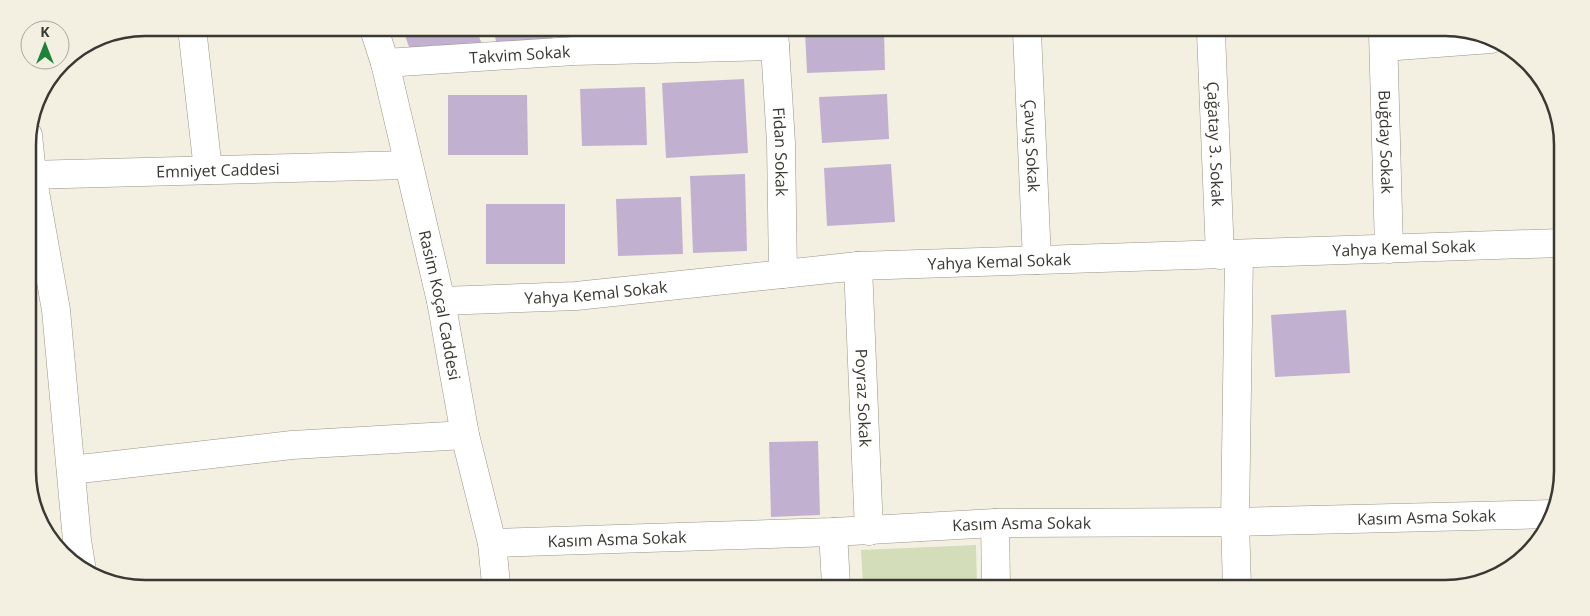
<svg xmlns="http://www.w3.org/2000/svg" width="1590" height="616" font-family="'Open Sans',sans-serif">
<style>
.green{fill:#d3ddba}
.building{fill:#c2b0d0}
.lines{fill:none;stroke-linecap:round;stroke-linejoin:round}
.minor-casing{stroke:#989487;stroke-width:29}
.tertiary-casing{stroke:#989487;stroke-width:29}
.minor{stroke:#fff;stroke-width:28}
.tertiary{stroke:#fff;stroke-width:28}
.labels{text-anchor:middle;stroke-width:5;stroke-linejoin:round;paint-order:stroke}
.street-label{font-size:16px;fill:#3a3832;stroke:#f4f0e1}
.rim{fill:none;stroke:#3a3832;stroke-width:2.5}
</style>
<rect width="100%" height="100%" fill="#f4f0e1"/>
<!-- green -->
<polygon class="green" points="976,545 977,586 863,586 861,550"/>
<!-- building -->
<g class="building">
<polygon points="403,29 476,29 482,44 442,48 435,45 410,50"/>
<polygon points="493,29 552,29 553,42 497,45"/>
<polygon points="805,31 884,31 885,70 807,73"/>
<polygon points="744,79 748,153 666,158 662,83"/>
<polygon points="645,87 647,145 582,146 580,89"/>
<polygon points="887,94 889,139 822,143 819,97"/>
<polygon points="448,95 527,95 528,155 448,155"/>
<polygon points="891,164 895,222 827,226 824,168"/>
<polygon points="745,174 747,251 693,253 690,176"/>
<polygon points="681,197 683,254 618,256 616,199"/>
<rect x="486" y="204" width="79" height="60"/>
<polygon points="1346,310 1350,373 1275,377 1271,315"/>
<polygon points="818,441 820,515 771,517 769,442"/>
</g>
<g class="lines">
<!-- minor casing -->
<g class="minor-casing">
<g id="minor">
<polyline points="192,28 208,170"/>
<path id="s1" d="M774 30 781 143 783 274"/>
<path id="s2" d="M1027 32 1037 260"/>
<path id="s3" d="M1211 33 1220 255"/>
<path id="s4" d="M1383 33 1389 249"/>
<polyline points="1384,47 1491,39"/>
<path id="s5" d="M385 63 574 51 775 46"/>
<polyline points="28,135 32,175 56,310 77,540 81,565"/>
<path id="s6" d="M858 266 869 531"/>
<polyline points="71,470 292,445 465,435"/>
<polyline points="995,523 996,586"/>
<polyline points="833,532 836,585"/>
<path id="s7" d="M492 543 833 532 995 523 1235 522 1553 514"/>
<polyline points="1237,587 1235,522 1239,254"/>
</g>
</g>
<!-- tertiary casing -->
<g class="tertiary-casing">
<g id="tertiary">
<path id="s8" d="M374 29 385 63 441 301 465 435 492 543 496 584"/>
<path id="s9" d="M28 175 408 165"/>
<path id="s10" d="M441 301 576 296 858 266 1560 243"/>
</g>
</g>
<!-- minor -->
<use href="#minor" class="minor"/>
<!-- tertiary -->
<use href="#tertiary" class="tertiary"/>
</g>
<g class="labels">
<!-- street labels -->
<g class="street-label">
<text dy="6" stroke="none"><textPath href="#s5" startOffset="135">Takvim Sokak</textPath></text>
<text dy="6" stroke="none"><textPath href="#s4" startOffset="109">Buğday Sokak</textPath></text>
<text dy="6" stroke="none"><textPath href="#s3" startOffset="111">Çağatay 3. Sokak</textPath></text>
<text dy="6" stroke="none"><textPath href="#s2" startOffset="114">Çavuş Sokak</textPath></text>
<text dy="6" stroke="none"><textPath href="#s1" startOffset="122">Fidan Sokak</textPath></text>
<text dy="6" stroke="none"><textPath href="#s9" startOffset="190">Emniyet Caddesi</textPath></text>
<text dy="6" stroke="none"><textPath href="#s10" startOffset="965">Yahya Kemal Sokak</textPath></text>
<text dy="6" stroke="none"><textPath href="#s10" startOffset="560">Yahya Kemal Sokak</textPath></text>
<text dy="6" stroke="none"><textPath href="#s10" startOffset="155">Yahya Kemal Sokak</textPath></text>
<text dy="6" stroke="none"><textPath href="#s8" startOffset="284">Rasim Koçal Caddesi</textPath></text>
<text dy="6" stroke="none"><textPath href="#s6" startOffset="132">Poyraz Sokak</textPath></text>
<text dy="6" stroke="none"><textPath href="#s7" startOffset="935">Kasım Asma Sokak</textPath></text>
<text dy="6" stroke="none"><textPath href="#s7" startOffset="530">Kasım Asma Sokak</textPath></text>
<text dy="6" stroke="none"><textPath href="#s7" startOffset="125">Kasım Asma Sokak</textPath></text>
</g>
</g>
<!-- crop -->
<path d="M0 0H1590V616H0ZM145 36H1445A109 109 0 0 1 1554 145V471A109 109 0 0 1 1445 580H145A109 109 0 0 1 36 471V145A109 109 0 0 1 145 36Z" fill="#f4f0e1" fill-rule="evenodd"/>
<path class="rim" d="M145 36H1445A109 109 0 0 1 1554 145V471A109 109 0 0 1 1445 580H145A109 109 0 0 1 36 471V145A109 109 0 0 1 145 36Z"/>
<!-- north arrow -->
<g transform="translate(45 45)"><circle r="24" fill="#f4f0e1" stroke="#aaa69b"/>
<path d="M0-4L9 19L0 12L-9 19Z" fill="#1c8338"/>
<text y="-8" font-size="14" font-weight="bold" text-anchor="middle" fill="#3a3832">K</text>
</g>
</svg>
